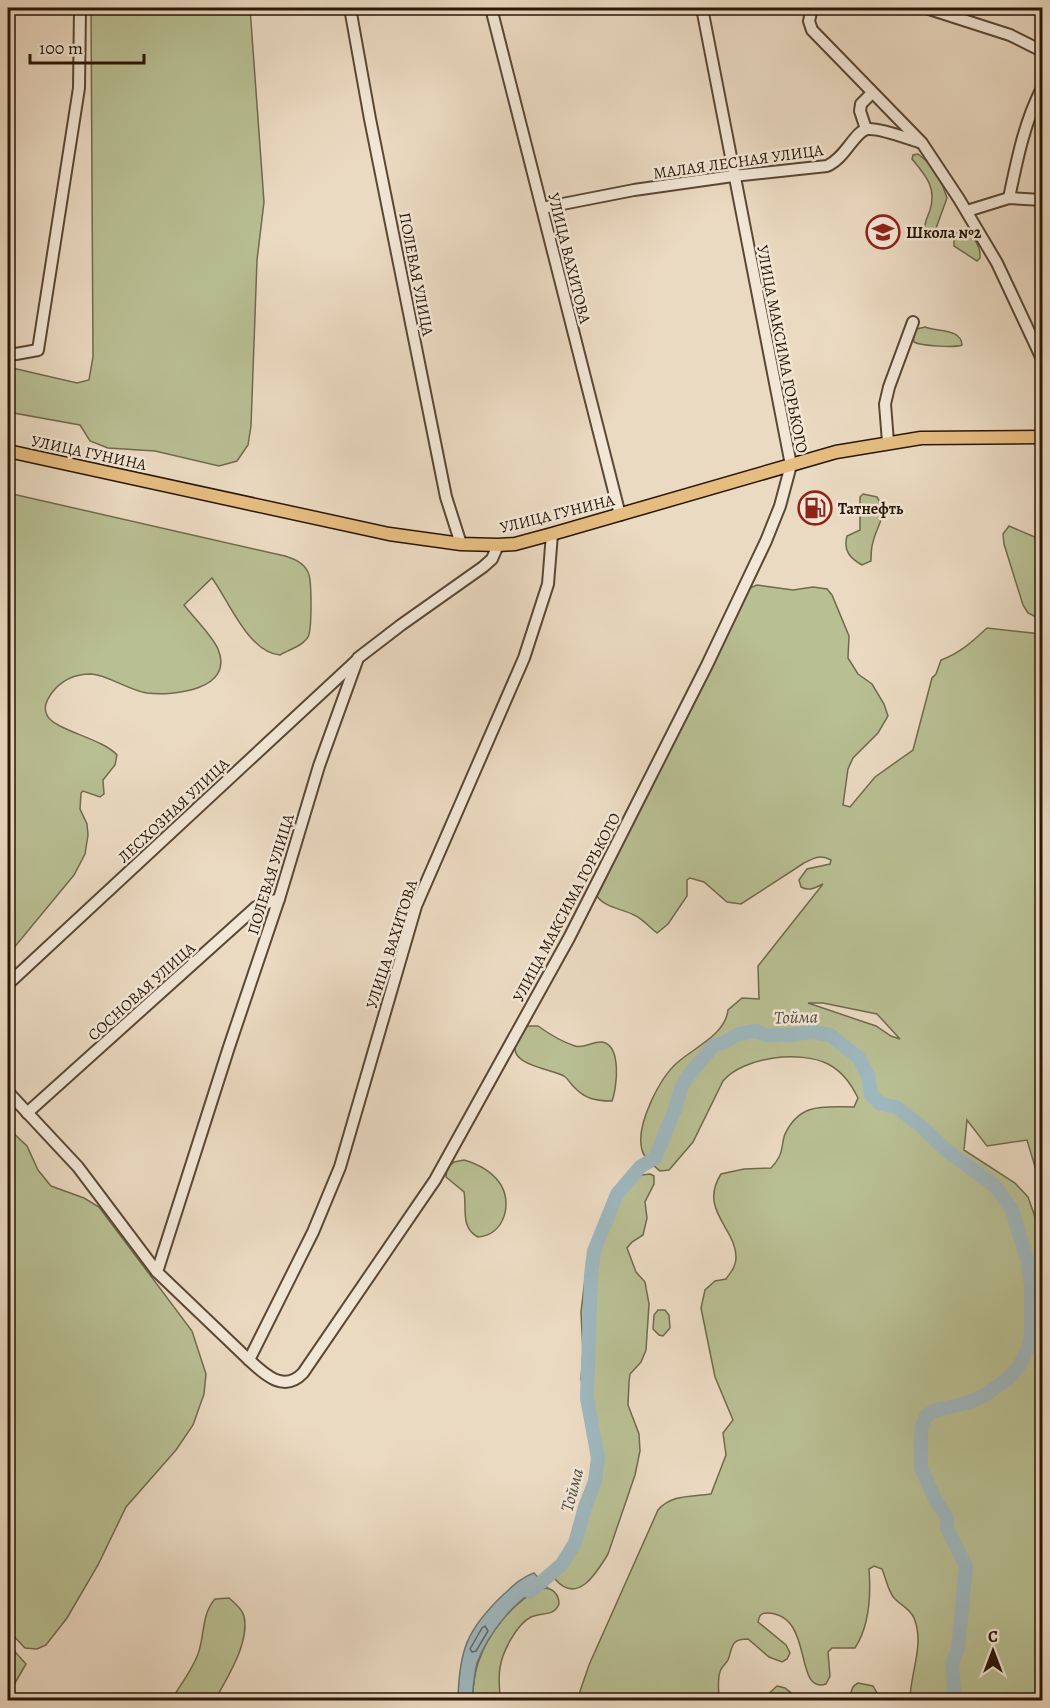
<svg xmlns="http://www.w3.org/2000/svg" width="1050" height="1708" font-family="Alegreya,serif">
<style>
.green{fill:#b8bf93;stroke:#706a4c;stroke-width:1.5;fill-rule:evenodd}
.water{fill:#9eb7be;stroke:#6f7774;stroke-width:1.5}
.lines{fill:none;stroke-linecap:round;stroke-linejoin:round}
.shore{stroke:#646662;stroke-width:1.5}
.river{stroke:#9eb7be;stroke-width:14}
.minor-casing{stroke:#5a4734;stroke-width:14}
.major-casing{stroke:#291605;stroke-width:15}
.minor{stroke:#f2e7d7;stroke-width:10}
.major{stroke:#e6bd81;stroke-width:12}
.labels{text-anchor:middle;stroke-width:5;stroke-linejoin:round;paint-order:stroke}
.street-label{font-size:16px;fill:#291605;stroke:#f2e7d7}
.poi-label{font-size:16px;font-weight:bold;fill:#291605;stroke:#f2e7d7;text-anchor:start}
.water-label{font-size:18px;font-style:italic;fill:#524e46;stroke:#f2e7d7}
</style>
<rect width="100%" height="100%" fill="#ebdac2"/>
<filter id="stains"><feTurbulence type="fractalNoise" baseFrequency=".00333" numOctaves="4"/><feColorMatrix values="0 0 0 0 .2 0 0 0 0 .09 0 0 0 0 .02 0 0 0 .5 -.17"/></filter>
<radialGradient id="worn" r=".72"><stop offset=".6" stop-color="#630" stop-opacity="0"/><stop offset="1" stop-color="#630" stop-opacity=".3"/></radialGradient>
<!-- green -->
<g class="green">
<polygon points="91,8 250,8 264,202 257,260 251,426 248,445 237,461 219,466 155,451 108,448 90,441 80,425 8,412 8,367 77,383 89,380 93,357"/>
<path d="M918 154 929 163 942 184 947 198 935 231 928 237 924 234C923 226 927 218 930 210 937 188 926 176 912 159L913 155Z"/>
<path d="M960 230C972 233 981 245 980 258L977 261 954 246C954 238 953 234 960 230Z"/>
<path d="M925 327C937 332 961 328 962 345 955 348 921 346 914 342L913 335 917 329Z"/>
<path d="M8 493 285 556C294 559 303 562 308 572 312 579 312 630 308 637 303 646 288 650 280 655 248 652 229 601 212 578L184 605C194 618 212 635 218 649 235 690 173 696 147 693 128 690 108 675 91 674 74 674 61 680 51 694 47 700 43 707 47 715 53 730 102 738 117 755L115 765 103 780 104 794 100 797 83 791 81 793 80 809 87 824 88 835 85 854 74 875 8 955Z"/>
<path d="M863 494 877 497C889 516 877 524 873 542 871 548 871 555 871 561L862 565C850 558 843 551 847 536L860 530V497Z"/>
<polygon points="1009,526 1042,540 1042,611 1036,617 1028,613 1023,605 1004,544 1003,534"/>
<path d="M757 585 793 590 813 587 827 589 832 595 849 636 848 658 858 674 872 684 884 704 888 716 878 733 853 758 848 769 843 805 850 807 875 777 913 750 932 678 936 674 941 660C960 653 972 642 987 628L1042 634V1190L1027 1140 987 1146 967 1120 964 1150 1015 1183 1028 1197 1042 1237V1700H910C910 1673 925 1645 914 1618 911 1610 901 1605 895 1599 888 1592 886 1578 882 1569L874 1566 869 1569C871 1595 870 1625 855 1648H832L828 1652 830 1676 826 1684C793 1695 815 1614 767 1613 760 1613 759 1617 758 1622L786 1645 790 1653 787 1659 782 1662 769 1657 748 1639C730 1639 733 1647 728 1660 726 1664 721 1667 720 1672 717 1680 719 1692 719 1700H577L589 1665 658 1510C672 1494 691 1497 711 1494L726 1455 723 1433 733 1420 715 1377 701 1308 705 1290 715 1281 726 1279C731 1272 736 1266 736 1258 737 1229 698 1210 721 1174L744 1169 771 1168C774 1165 777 1161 779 1157 783 1150 782 1141 785 1134 800 1102 824 1107 854 1107L858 1098C851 1084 843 1072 828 1064 800 1050 743 1057 723 1081L693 1142 669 1170 660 1171C653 1165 644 1158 642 1150 635 1126 660 1077 678 1062 695 1047 725 1035 728 1010L742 998 759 999 758 966 823 884C816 887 810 892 801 887L799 880 807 869 830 864 831 860C821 854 814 858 804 863L741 904 727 902 704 882 690 878 687 880V896L668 924 657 933C650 928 642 918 634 915 620 908 605 908 596 895L598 886 709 673 745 590ZM808 1003H823L877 1014 900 1039 891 1036 876 1026Z"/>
<path d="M528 1026H538C549 1034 560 1041 575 1046 584 1049 593 1041 602 1042 622 1045 617 1088 612 1101 596 1101 585 1099 574 1087 571 1084 568 1079 564 1076 553 1069 505 1065 517 1042 521 1036 523 1030 528 1026Z"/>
<polygon points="8,1128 27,1146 38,1170 51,1186 84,1198 99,1207 192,1331 206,1374 204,1394 193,1425 176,1450 126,1507 98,1565 67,1618 46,1645 37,1649 25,1648 8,1630"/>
<path d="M464 1160C478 1164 490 1170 499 1182 514 1202 504 1236 478 1237 460 1228 467 1208 464 1192L446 1177 447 1168 454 1162Z"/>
<path d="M650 1174 654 1176V1184L645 1202 647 1218 643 1235 632 1242 627 1248 636 1272 645 1282 649 1304 646 1350 641 1362 630 1374 629 1382 628 1405 639 1434 640 1451 635 1475 608 1554C596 1574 577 1605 555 1579V1575L577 1543 588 1484 594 1469 592 1428 581 1379 583 1352 581 1312 586 1271 591 1250 604 1217 638 1178 641 1175Z"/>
<polygon points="658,1310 665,1310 669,1315 670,1328 663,1336 659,1335 653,1329 654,1315"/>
<path d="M542 1588C552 1587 559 1594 559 1604 554 1617 542 1612 531 1617 517 1624 502 1652 500 1668 498 1678 500 1690 500 1700H472C473 1688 474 1675 478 1663 488 1633 513 1601 542 1588Z"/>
<path d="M229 1598C235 1603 242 1609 244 1616 250 1643 227 1678 215 1700H171C180 1686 192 1670 198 1654 205 1635 201 1615 215 1599Z"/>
<polygon points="8,1644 26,1664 8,1695"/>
<path d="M858 1683 873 1686 877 1693 878 1700H850C850 1693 851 1686 858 1683Z"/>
<polygon points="777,1686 785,1688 800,1700 762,1700"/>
</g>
<!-- water -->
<path class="water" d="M534 1573 548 1588C519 1590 486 1638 477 1663 474 1675 473 1688 472 1700H458C459 1650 467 1629 504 1594 513 1586 522 1577 534 1573Z"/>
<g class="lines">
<!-- shore -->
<polygon class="shore" points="485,1626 488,1631 476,1651 472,1652 470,1649 482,1628"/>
<!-- river -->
<polyline class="river" points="530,1592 562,1564 575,1543 585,1507 595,1481 598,1458 587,1398 591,1275 594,1251 617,1194 640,1167 655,1158 675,1109 681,1088 688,1076 714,1045 723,1043 739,1034 756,1031 766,1035 791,1035 812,1032 830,1035 859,1058 868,1076 871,1095 881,1104 896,1107 921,1126 946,1150 995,1186 1012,1210 1028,1263 1031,1285 1031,1333 1028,1348 1019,1366 1009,1378 983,1396 967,1403 933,1411 926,1416 921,1429 921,1468 936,1501 947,1518 947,1529 966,1566 958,1649 952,1664 955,1700"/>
<!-- minor casing -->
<g class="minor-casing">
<g id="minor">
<polyline points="350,8 370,119 446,497 461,544"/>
<polyline points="491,8 620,515"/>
<polyline points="812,8 809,21 812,30 922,143 959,199 997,263 1042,359"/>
<polyline points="926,8 1010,35 1042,51"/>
<polyline points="866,129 860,111 861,104 872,93"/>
<path d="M1009 198C1017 160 1024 123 1042 88"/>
<path d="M542 208 634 190 733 176 827 166C846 158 855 130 868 129 881 128 906 138 919 142"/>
<polyline points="967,211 1009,198 1042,200"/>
<polyline points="8,352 16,354 38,350 79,88 80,8"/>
<polyline points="888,442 885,404 889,387 913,322"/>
<polyline points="8,984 356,661"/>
<path d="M8 1092 78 1167 157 1272 249 1360C265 1375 284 1393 303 1373L435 1180 569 938 707 665 766 541 780 506 791 465 702 8"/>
<polyline points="27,1113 256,907 279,899"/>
<polyline points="157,1272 229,1047 279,899 319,766 358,658 401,625 483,567 492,559 498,545"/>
<polyline points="249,1360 313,1232 340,1167 416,906 524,658 548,584 552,534"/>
</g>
</g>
<!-- major casing -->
<g class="major-casing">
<polyline id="major" points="8,451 389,534 461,544 498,545 515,544 552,534 836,452 921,438 1042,437"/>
</g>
<!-- minor -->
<use href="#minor" class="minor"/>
<!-- major -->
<use href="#major" class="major"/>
</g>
<!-- icons -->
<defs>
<g id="school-ring" transform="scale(1.725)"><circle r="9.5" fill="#f2e7d7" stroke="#8f2418" stroke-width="1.5"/><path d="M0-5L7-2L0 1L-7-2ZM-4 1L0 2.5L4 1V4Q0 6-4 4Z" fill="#8f2418"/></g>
<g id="fuel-ring" transform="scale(1.725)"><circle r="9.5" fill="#f2e7d7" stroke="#8f2418" stroke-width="1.5"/><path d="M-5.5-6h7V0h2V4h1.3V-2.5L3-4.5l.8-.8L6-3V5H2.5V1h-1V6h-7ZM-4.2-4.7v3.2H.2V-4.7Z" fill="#8f2418"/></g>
</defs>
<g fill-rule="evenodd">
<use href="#school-ring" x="883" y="232"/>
<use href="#fuel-ring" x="815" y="508"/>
</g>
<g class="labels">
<!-- street labels -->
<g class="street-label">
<text transform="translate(738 161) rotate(-8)" y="6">МАЛАЯ ЛЕСНАЯ УЛИЦА</text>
<text transform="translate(570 258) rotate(76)" y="6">УЛИЦА ВАХИТОВА</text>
<text transform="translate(417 274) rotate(79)" y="6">ПОЛЕВАЯ УЛИЦА</text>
<text transform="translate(783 349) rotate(79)" y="6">УЛИЦА МАКСИМА ГОРЬКОГО</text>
<text transform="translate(89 452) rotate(12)" y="6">УЛИЦА ГУНИНА</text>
<text transform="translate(557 513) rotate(-14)" y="6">УЛИЦА ГУНИНА</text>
<text transform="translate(173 810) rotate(-43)" y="6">ЛЕСХОЗНАЯ УЛИЦА</text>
<text transform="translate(270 874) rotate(-73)" y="6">ПОЛЕВАЯ УЛИЦА</text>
<text transform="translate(566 907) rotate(-62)" y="6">УЛИЦА МАКСИМА ГОРЬКОГО</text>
<text transform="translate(391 944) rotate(-72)" y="6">УЛИЦА ВАХИТОВА</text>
<text transform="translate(141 991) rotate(-42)" y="6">СОСНОВАЯ УЛИЦА</text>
</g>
<!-- poi labels -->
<g class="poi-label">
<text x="906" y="238">Школа №2</text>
<text x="838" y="514">Татнефть</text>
</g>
<!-- water labels -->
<g class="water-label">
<text transform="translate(796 1017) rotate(-1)" y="6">Тойма</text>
<text transform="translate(572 1490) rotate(-75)" y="6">Тойма</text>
</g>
</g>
<!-- margin -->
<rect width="1050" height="1708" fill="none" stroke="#ebdac2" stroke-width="30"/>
<rect x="9" y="9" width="1032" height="1690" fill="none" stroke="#291605" stroke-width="3"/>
<rect x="15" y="15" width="1020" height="1678" fill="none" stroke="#291605" stroke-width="1.5"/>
<!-- north arrow -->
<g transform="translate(993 1651)" stroke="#f2e7d7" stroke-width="4.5" paint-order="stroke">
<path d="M0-4.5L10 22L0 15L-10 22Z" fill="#291605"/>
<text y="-9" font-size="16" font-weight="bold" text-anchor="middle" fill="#291605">С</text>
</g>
<!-- scale -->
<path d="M30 54v9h114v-9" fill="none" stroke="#291605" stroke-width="3"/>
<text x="39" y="54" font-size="18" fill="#291605" stroke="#f2e7d7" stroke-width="4.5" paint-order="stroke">100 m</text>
<rect width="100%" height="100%" filter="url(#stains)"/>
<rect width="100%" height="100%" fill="url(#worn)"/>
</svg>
